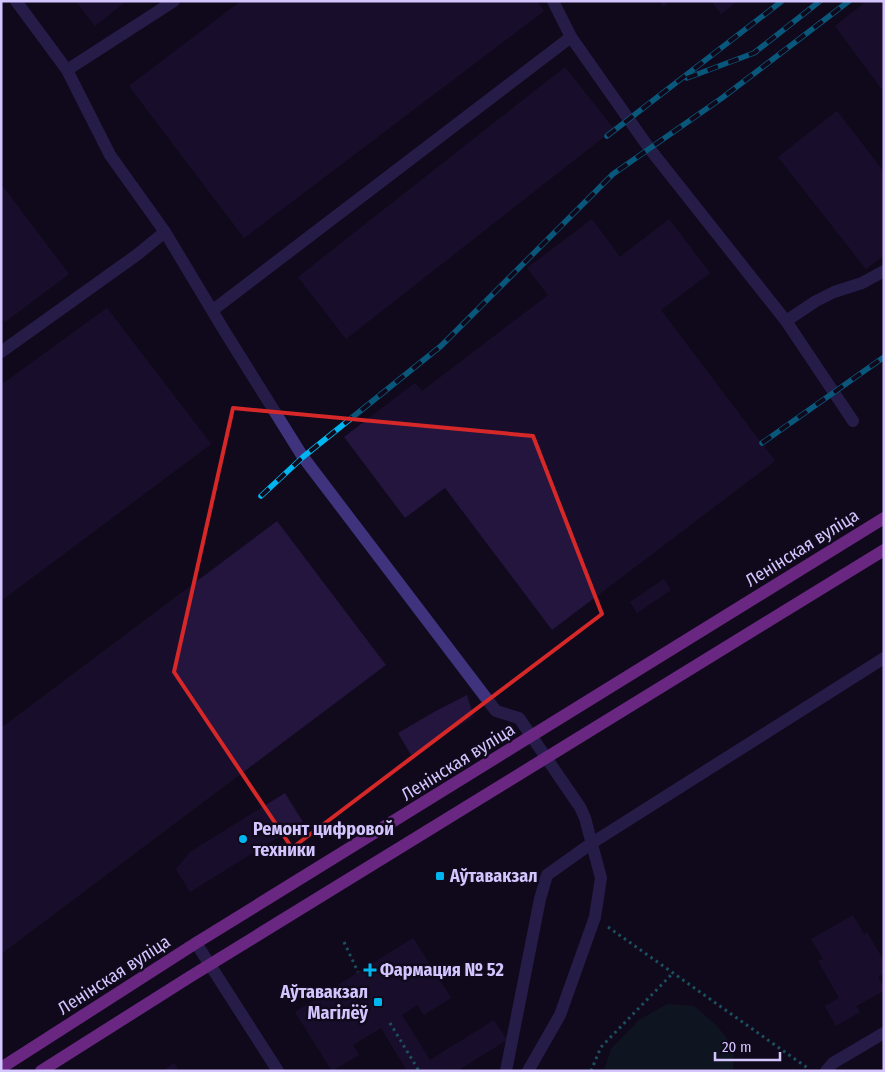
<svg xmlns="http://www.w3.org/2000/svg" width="885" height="1072" font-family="'Fira Sans Condensed',sans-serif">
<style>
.green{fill:#0d2426}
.building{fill:#23153e}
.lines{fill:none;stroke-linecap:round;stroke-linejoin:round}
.path{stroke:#27a6b2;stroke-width:3;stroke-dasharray:2.5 4;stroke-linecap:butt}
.minor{stroke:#40337e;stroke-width:12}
.major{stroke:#d64cff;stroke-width:12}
.rail-casing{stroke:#00b6f0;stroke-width:5.5}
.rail{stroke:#100a1c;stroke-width:4;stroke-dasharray:11;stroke-linecap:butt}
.marked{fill:none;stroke:#d62828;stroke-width:4;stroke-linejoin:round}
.poi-dot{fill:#00b6f0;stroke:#100a1c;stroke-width:2}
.labels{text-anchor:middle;stroke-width:5;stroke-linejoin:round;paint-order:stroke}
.street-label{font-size:18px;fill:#d4c5ff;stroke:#100a1c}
.poi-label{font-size:18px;font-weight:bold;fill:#d4c5ff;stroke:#100a1c;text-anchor:start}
</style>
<rect width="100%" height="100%" fill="#100a1c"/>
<!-- green -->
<polygon class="green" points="667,1004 694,1006 717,1026 734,1048 733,1071 604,1071 611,1049 639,1020"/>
<!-- building -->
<g class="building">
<polygon points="76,1 126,1 95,26"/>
<polygon points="241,1 537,1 544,11 244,238 129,86"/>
<polygon points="659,1 671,1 663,7"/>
<polygon points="711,1 738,1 721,14"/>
<polygon points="867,1 884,1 884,92 835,26"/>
<polygon points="565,67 614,129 346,339 298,277"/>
<polygon points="837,111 884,172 884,255 866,269 778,157"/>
<polygon points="1,184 69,274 5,322 1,317"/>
<polygon points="592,219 620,257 669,219 710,273 661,310 775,461 552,630 445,488 405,518 344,437 415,383 422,391 548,295 527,268"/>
<polygon points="107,308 211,444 1,601 1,385"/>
<polygon points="277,521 386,665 1,954 1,728"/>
<polygon points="664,579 671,590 637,613 630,602"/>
<polygon points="467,695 474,717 411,755 398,733 434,712"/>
<polygon points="285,793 303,822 190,892 176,869 190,852"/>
<polygon points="853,915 864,934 867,932 884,961 884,973 878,977 884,987 884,991 856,1006 860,1012 836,1026 825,1006 839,998 818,961 823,959 811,939"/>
<polygon points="413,938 451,998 424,1015 417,1005 402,1015 430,1060 494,1020 507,1040 457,1071 407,1071 381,1028 353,1045 359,1055 332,1071 295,1012"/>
<polygon points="174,1063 179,1071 163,1071"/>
</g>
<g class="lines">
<!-- path -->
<g class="path">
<polyline points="608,927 809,1069"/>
<polyline points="344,942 358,972"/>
<polyline points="390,1023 419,1071"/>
<polyline points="591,1071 601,1047 673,973"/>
</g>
<!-- minor -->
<g class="minor">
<polyline points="16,1 67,70 110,155 165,232 225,332 303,457 496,711 519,718 580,807 585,818 601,878 595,917 560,1015 528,1071"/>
<polyline points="553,1 571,37"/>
<polyline points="67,70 174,1"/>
<polyline points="213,310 571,37 649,148 786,321 853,421"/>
<polyline points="786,321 816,301 834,292 862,283 884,271"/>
<polyline points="1,352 138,254 165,232"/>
<polyline points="196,943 278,1071"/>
<polyline points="506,1071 540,899 547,875 592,843 884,658"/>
<polyline points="826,1071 833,1063 884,1033"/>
</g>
<!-- major -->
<g class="major">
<polyline points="1,1068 196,943 884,518"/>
<polyline points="41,1071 188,978 884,550"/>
</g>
<!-- rail casing -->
<g class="rail-casing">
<g id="rail">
<polyline points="687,78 754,53 820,1"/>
<polyline points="607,136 782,1"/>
<polyline points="762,443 884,357"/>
<polyline points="261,496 303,457 441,346 613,174 722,98 849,1"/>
</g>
</g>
<!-- rail -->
<use href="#rail" class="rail"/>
</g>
<!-- marked area -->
<path d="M0 0H885V1072H0ZM233 408 533 436 602 614 292 848 174 672Z" fill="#100a1c" fill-opacity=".55" fill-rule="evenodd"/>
<path class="marked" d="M233 408 533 436 602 614 292 848 174 672Z"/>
<!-- markers -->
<g class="poi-dot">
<circle cx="243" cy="839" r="5"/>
<rect x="435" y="871" width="10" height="10" rx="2.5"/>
<path d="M367.5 962.5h5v5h5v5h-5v5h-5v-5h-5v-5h5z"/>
<rect x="373" y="997" width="10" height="10" rx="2.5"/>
</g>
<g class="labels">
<!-- street labels -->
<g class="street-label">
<text transform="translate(802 548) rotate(-32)" y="6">Ленінская вуліца</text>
<text transform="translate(458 762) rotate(-32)" y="6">Ленінская вуліца</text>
<text transform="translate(114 975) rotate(-33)" y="6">Ленінская вуліца</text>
</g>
<!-- poi labels -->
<g class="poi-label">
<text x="253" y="835">Ремонт цифровой<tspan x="253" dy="21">техники</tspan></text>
<text x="450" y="882">Аўтавакзал</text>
<text x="380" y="976">Фармация № 52</text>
<text x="368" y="998" text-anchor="end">Аўтавакзал<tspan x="368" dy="21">Магілёў</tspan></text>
</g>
</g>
<!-- border -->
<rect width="885" height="1072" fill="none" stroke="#d4c5ff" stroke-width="5"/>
<!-- scale -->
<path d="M715 1052v8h65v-8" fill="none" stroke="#d4c5ff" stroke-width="2.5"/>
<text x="722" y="1052" font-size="15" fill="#d4c5ff" stroke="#100a1c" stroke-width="4" paint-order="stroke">20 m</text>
</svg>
